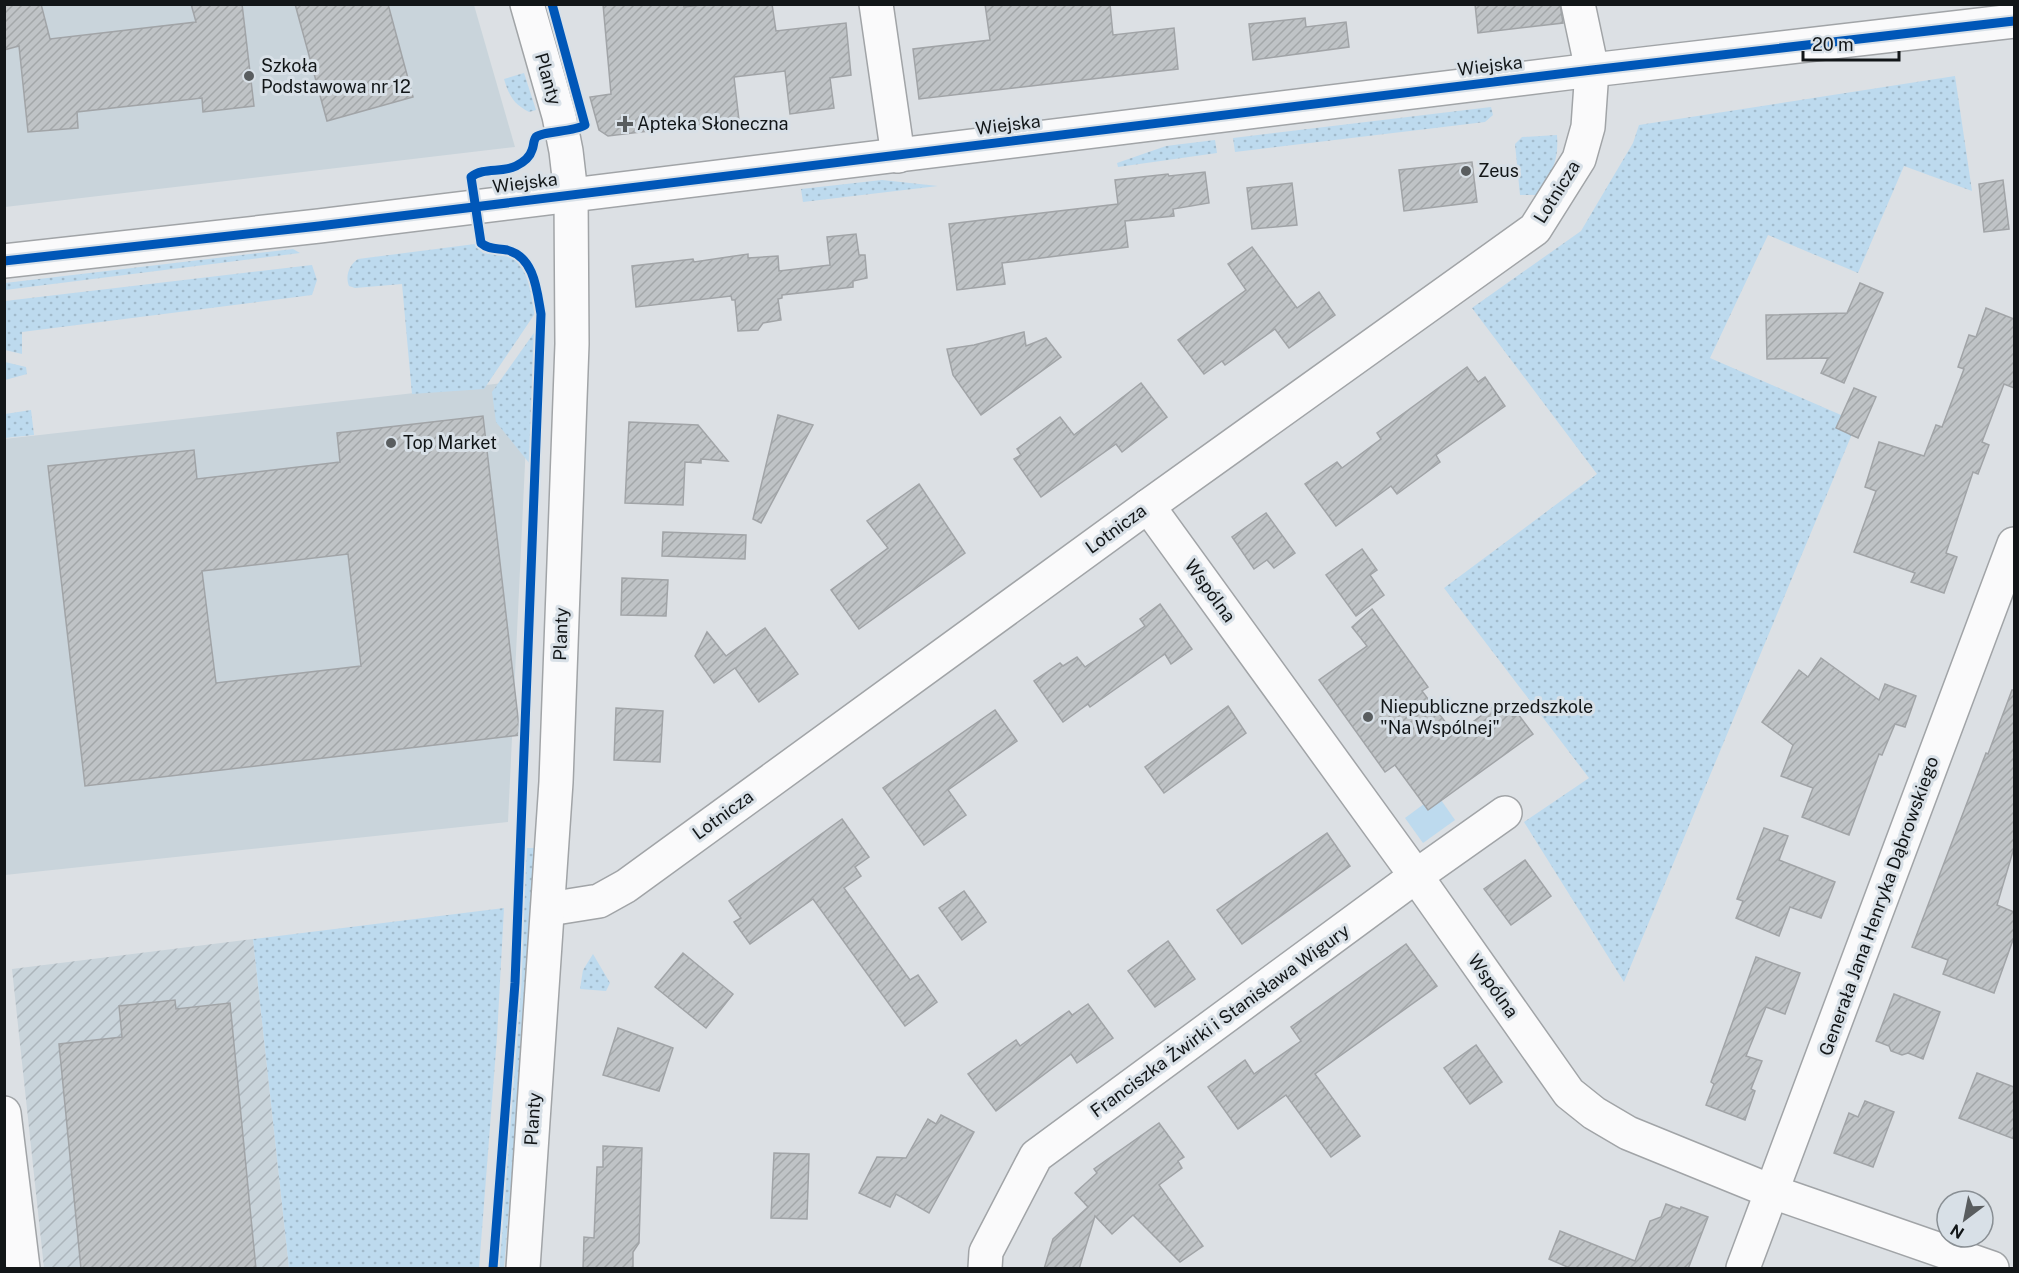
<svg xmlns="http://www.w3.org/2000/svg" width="2019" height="1273" font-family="'Public Sans',sans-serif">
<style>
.built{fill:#c9d4db}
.industrial{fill:url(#industrial-furrows)}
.grass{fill:url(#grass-dots)}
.garden{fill:#bddaee}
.building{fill:url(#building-hatch);stroke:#a1a4a7;stroke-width:1.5;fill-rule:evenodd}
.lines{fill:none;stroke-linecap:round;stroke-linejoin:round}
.minor-casing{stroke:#a1a4a7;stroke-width:36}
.minor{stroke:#fafafb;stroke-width:33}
.cycleway-casing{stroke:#d8e0e7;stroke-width:13}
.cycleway{stroke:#0057b8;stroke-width:9}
.poi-dot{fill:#595d5f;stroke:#d8e0e7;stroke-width:2}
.labels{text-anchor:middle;stroke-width:6;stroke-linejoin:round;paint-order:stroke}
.poi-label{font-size:18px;fill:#121618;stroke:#d8e0e7;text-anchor:start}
.street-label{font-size:18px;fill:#121618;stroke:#d8e0e7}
</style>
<defs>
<pattern id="industrial-furrows" width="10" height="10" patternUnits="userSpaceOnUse" patternTransform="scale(1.5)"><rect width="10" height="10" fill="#c9d4db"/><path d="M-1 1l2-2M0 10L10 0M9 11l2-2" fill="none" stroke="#acb5bb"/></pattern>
<pattern id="grass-dots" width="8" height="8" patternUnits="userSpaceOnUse" patternTransform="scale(1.5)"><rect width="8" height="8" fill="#bddaee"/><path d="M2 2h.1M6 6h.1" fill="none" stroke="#a1bacb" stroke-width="1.8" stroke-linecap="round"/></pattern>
<pattern id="building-hatch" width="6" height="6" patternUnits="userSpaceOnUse" patternTransform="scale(1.5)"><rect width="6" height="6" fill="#bfc3c6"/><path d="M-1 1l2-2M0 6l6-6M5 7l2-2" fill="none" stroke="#a3a7a9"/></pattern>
</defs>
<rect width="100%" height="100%" fill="#dce0e4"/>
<!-- built -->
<g class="built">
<polygon points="4,5 474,5 515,147 5,207"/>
<polygon points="529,380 508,822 5,875 4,439"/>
</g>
<!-- industrial -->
<polygon class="industrial" points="253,939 289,1268 44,1268 12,969"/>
<!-- grass -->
<g class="grass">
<path d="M524 73 536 110 529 112C513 104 509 95 504 79Z"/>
<polygon points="1955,76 1972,191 1904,166 1858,273 1768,235 1710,358 1857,422 1624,982 1524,822 1589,778 1444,588 1597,474 1472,308 1581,231 1633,143 1639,125"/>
<polygon points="1491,107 1493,115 1485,122 1235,152 1233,138"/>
<path d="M1557 135C1559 163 1551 173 1536 195H1520L1515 144 1522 137Z"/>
<polygon points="1215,140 1217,153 1118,167 1117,163 1166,146"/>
<polygon points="882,180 938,186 803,202 801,189"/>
<path d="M475 244 483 253C491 255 499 252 506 254 529 260 531 292 536 312L484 389 412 394 402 284 355 288 349 286C345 276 349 265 358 259Z"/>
<polygon points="293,249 300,253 5,290 5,283"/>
<polygon points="312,265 317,280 312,295 22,332 22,354 5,350 5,301"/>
<polygon points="536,330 530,464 496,422 492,392"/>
<polygon points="5,362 26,367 27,374 5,380"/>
<polygon points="31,410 34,435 5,438 5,414"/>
<polygon points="527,848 535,848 528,984 504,1268 499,1268"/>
<polygon points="504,908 497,1037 479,1268 289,1268 253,939"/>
<polygon points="593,954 610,983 606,991 580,989 583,970"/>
</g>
<!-- garden -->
<polygon class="garden" points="1441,800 1455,820 1423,843 1405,818 1424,804"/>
<!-- building -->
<g class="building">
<polygon points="4,4 41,4 50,39 196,22 191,4 242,4 254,106 203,112 202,98 77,112 78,128 28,132 19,46 4,50"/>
<polygon points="295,4 388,4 413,97 327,121"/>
<polygon points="603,4 683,4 684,7 711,4 772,4 776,31 846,23 851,75 830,78 834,108 790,114 785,71 734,77 739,120 608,136 599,130 590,97 611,94"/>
<polygon points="985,4 1110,4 1113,35 1174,28 1178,69 919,99 913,49 990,40"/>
<polygon points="1475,4 1560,4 1563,23 1478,33"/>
<polygon points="1305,18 1306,27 1346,22 1349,47 1253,60 1249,24"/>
<polygon points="1472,162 1477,202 1404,211 1399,170"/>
<polygon points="1205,172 1209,203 1173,209 1174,216 1125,221 1128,247 1002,263 1005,284 957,290 949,224 1118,204 1115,180 1168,174 1169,176"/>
<polygon points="2003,180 2009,229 1984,232 1979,184"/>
<polygon points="1292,183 1297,225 1252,229 1247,188"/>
<polygon points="856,234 859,255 865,255 867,278 853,281 853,287 782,295 782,298 778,299 781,320 763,323 758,330 738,331 735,300 732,300 731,296 636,307 632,266 693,259 694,262 748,254 748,258 778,256 779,271 830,265 827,237"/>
<polygon points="1252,247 1297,308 1319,292 1335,315 1289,348 1275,329 1225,365 1222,361 1204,374 1178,340 1246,290 1228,264"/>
<polygon points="1860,283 1883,293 1844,383 1821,373 1828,358 1767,359 1766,315 1847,313"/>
<polygon points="1986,308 2014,319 2014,388 2004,384 1982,442 1989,445 1978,474 1973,472 1946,553 1957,557 1944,593 1911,582 1915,573 1854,552 1876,491 1865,487 1879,442 1924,456 1936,425 1942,427 1964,369 1958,367 1969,335 1976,337"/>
<polygon points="1024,332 1026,346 1046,338 1061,357 981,415 953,375 947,349 974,345"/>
<polygon points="1467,367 1478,382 1485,377 1505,406 1436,455 1440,462 1397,494 1391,486 1336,526 1305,484 1337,462 1342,468 1381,439 1377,433"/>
<polygon points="1141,383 1167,417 1122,452 1116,444 1041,497 1014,459 1021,455 1017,449 1060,417 1074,435"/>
<polygon points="1854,388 1876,397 1858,438 1836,428"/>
<polygon points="778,415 813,425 761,523 753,519"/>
<path d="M483 416 520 735 85 786 48 466 194 450 197 479 340 462 337 433ZM348 554 361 666 216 683 202 571Z"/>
<polygon points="629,422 698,425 728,461 701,459 701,463 685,462 683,505 625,503"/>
<polygon points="919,484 965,553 859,629 831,590 888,548 867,521"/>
<polygon points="1266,513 1295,553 1274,568 1267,560 1254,569 1232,537"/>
<polygon points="663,532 746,535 745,559 662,556"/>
<polygon points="1362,549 1377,570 1370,575 1384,595 1356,616 1326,575"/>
<polygon points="622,578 668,580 666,616 621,615"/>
<polygon points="1160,604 1192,649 1171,664 1165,654 1090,707 1088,704 1063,722 1034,681 1060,663 1063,666 1077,657 1085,667 1145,626 1140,619"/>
<polygon points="1372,609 1428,687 1422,691 1455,735 1501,701 1513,717 1518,714 1533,734 1428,810 1395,765 1385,772 1319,680 1367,646 1352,627"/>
<polygon points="765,628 798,674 759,702 735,668 714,683 695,656 707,632 726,656"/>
<polygon points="1821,658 1879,700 1885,684 1916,696 1905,727 1895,724 1882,755 1879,754 1849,835 1802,817 1813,788 1781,776 1793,745 1762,722 1799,670 1808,677"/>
<polygon points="2012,690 2014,690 2014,848 1997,905 2014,912 2014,937 1994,993 1943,974 1948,960 1912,947 1986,753 1988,754"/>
<polygon points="1228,706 1246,733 1164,793 1145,767"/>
<polygon points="616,708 663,711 660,762 614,760"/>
<polygon points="995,710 1017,741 948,790 966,815 924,845 883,788"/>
<polygon points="842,819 869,857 855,867 861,876 844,888 910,980 918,975 937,1002 905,1026 813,899 750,944 734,922 741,918 729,901"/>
<polygon points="1764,828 1788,836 1779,860 1835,882 1821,918 1790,907 1779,936 1736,918 1743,901 1737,899"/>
<polygon points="1327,833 1350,866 1242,944 1217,910"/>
<polygon points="1525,860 1551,896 1511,925 1484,889"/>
<polygon points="964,891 986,922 962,940 939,908"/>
<polygon points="1168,941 1195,979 1155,1007 1128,971"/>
<polygon points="1406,944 1437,986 1315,1074 1360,1136 1331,1157 1286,1095 1238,1129 1208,1087 1245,1060 1254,1074 1301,1041 1291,1027"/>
<polygon points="683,953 733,994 706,1028 655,987"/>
<polygon points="1756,957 1800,973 1785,1014 1766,1007 1746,1056 1762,1061 1751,1089 1755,1091 1745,1120 1706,1105 1714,1084 1711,1082"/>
<polygon points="1894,994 1940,1012 1923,1059 1908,1053 1902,1055 1891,1051 1889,1046 1876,1041"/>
<polygon points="175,1000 176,1009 230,1003 256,1269 81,1269 59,1044 122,1037 119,1006"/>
<polygon points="1088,1004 1113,1038 1077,1063 1071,1054 996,1111 968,1074 1016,1040 1020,1046 1069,1011 1072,1015"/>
<polygon points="618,1028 673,1048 659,1091 603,1075"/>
<polygon points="1476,1045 1502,1082 1470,1104 1444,1068"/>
<polygon points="1977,1073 2014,1087 2014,1139 1959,1118"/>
<polygon points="1865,1101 1894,1112 1873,1167 1834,1153 1849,1113 1858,1117"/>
<polygon points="941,1115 974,1132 929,1213 896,1194 890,1207 859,1193 877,1157 906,1158 928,1119 936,1124"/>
<polygon points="1159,1123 1184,1157 1178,1161 1182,1168 1159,1185 1203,1246 1180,1262 1133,1215 1112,1234 1095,1216 1079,1269 1044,1269 1053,1239 1088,1207 1075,1193 1097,1173 1094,1169"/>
<polygon points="603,1146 642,1148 639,1243 633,1252 633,1269 583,1269 584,1237 594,1238 597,1167 603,1167"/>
<polygon points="774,1153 809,1154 807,1219 771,1218"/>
<polygon points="1666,1204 1680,1209 1681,1207 1708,1217 1688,1269 1572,1269 1549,1259 1560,1231 1635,1261 1650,1221 1661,1217"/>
</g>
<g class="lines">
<!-- minor casing -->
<g class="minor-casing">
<g id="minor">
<polyline points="876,4 898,156"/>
<polyline points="4,261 319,226 1592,70 2014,21"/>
<polyline points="1148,506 1416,876 1569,1093 1594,1113 1628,1133 1773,1192 1992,1268"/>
<polyline points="549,909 599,901 626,886 1148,506 1535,229 1579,159 1588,127 1592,70 1578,4"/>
<polyline points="4,1113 23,1268"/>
<polyline points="523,1268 556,782 572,344 571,194 566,151 559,116 527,4"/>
<polyline points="985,1268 986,1252 1036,1156 1416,876 1505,813"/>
<polyline points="1743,1268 2014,544"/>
</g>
</g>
<!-- minor -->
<use href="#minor" class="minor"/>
<!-- cycleway casing -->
<g class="cycleway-casing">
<g id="cycleway">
<polyline points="4,261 319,226 1592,70 2014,21"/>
<path d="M493 1268 515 983 541 314C537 292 535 257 507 250 498 248 489 250 481 243L471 177C483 167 502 173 516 166 522 163 530 157 532 150 534 146 533 141 536 137 543 131 574 132 585 125L552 4"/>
</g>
</g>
<!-- cycleway -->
<use href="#cycleway" class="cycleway"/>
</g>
<!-- markers -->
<g class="poi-dot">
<circle cx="249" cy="76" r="6"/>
<path d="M622 115h6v6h6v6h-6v6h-6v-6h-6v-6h6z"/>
<circle cx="1466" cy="171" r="6"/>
<circle cx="391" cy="443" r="6"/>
<circle cx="1368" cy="717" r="6"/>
</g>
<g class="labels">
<!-- poi labels -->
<g class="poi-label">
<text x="261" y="72">Szkoła<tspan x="261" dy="21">Podstawowa nr 12</tspan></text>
<text x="637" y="130">Apteka Słoneczna</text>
<text x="1478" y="177">Zeus</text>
<text x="403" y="449">Top Market</text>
<text x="1380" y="713">Niepubliczne przedszkole<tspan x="1380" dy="21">"Na Wspólnej"</tspan></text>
</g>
<!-- street labels -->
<g class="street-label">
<text transform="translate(1490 66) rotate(-7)" y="6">Wiejska</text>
<text transform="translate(548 79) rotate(74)" y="6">Planty</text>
<text transform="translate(1008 125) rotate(-7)" y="6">Wiejska</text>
<text transform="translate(525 183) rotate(-7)" y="6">Wiejska</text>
<text transform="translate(1557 192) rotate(-58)" y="6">Lotnicza</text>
<text transform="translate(1116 529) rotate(-36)" y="6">Lotnicza</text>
<text transform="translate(1210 591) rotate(54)" y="6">Wspólna</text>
<text transform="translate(561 634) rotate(-88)" y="6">Planty</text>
<text transform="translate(723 815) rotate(-36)" y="6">Lotnicza</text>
<text transform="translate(1879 906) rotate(-70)" y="6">Generała Jana Henryka Dąbrowskiego</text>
<text transform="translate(1493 986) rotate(55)" y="6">Wspólna</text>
<text transform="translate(1220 1021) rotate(-36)" y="6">Franciszka Żwirki i Stanisława Wigury</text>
<text transform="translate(533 1119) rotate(-86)" y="6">Planty</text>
</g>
</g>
<!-- border -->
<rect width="2019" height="1273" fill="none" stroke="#121618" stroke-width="12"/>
<!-- north arrow -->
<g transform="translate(1965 1219) rotate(212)"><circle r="28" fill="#d8e0e7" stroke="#898f94" stroke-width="1.5"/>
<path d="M0-4.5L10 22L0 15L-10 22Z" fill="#595d5f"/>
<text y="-9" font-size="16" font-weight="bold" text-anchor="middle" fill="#121618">N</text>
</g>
<!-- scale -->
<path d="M1803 51v9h96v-9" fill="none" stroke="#121618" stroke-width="3"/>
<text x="1812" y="51" font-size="18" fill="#121618" stroke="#d8e0e7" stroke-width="4.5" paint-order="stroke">20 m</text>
</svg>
